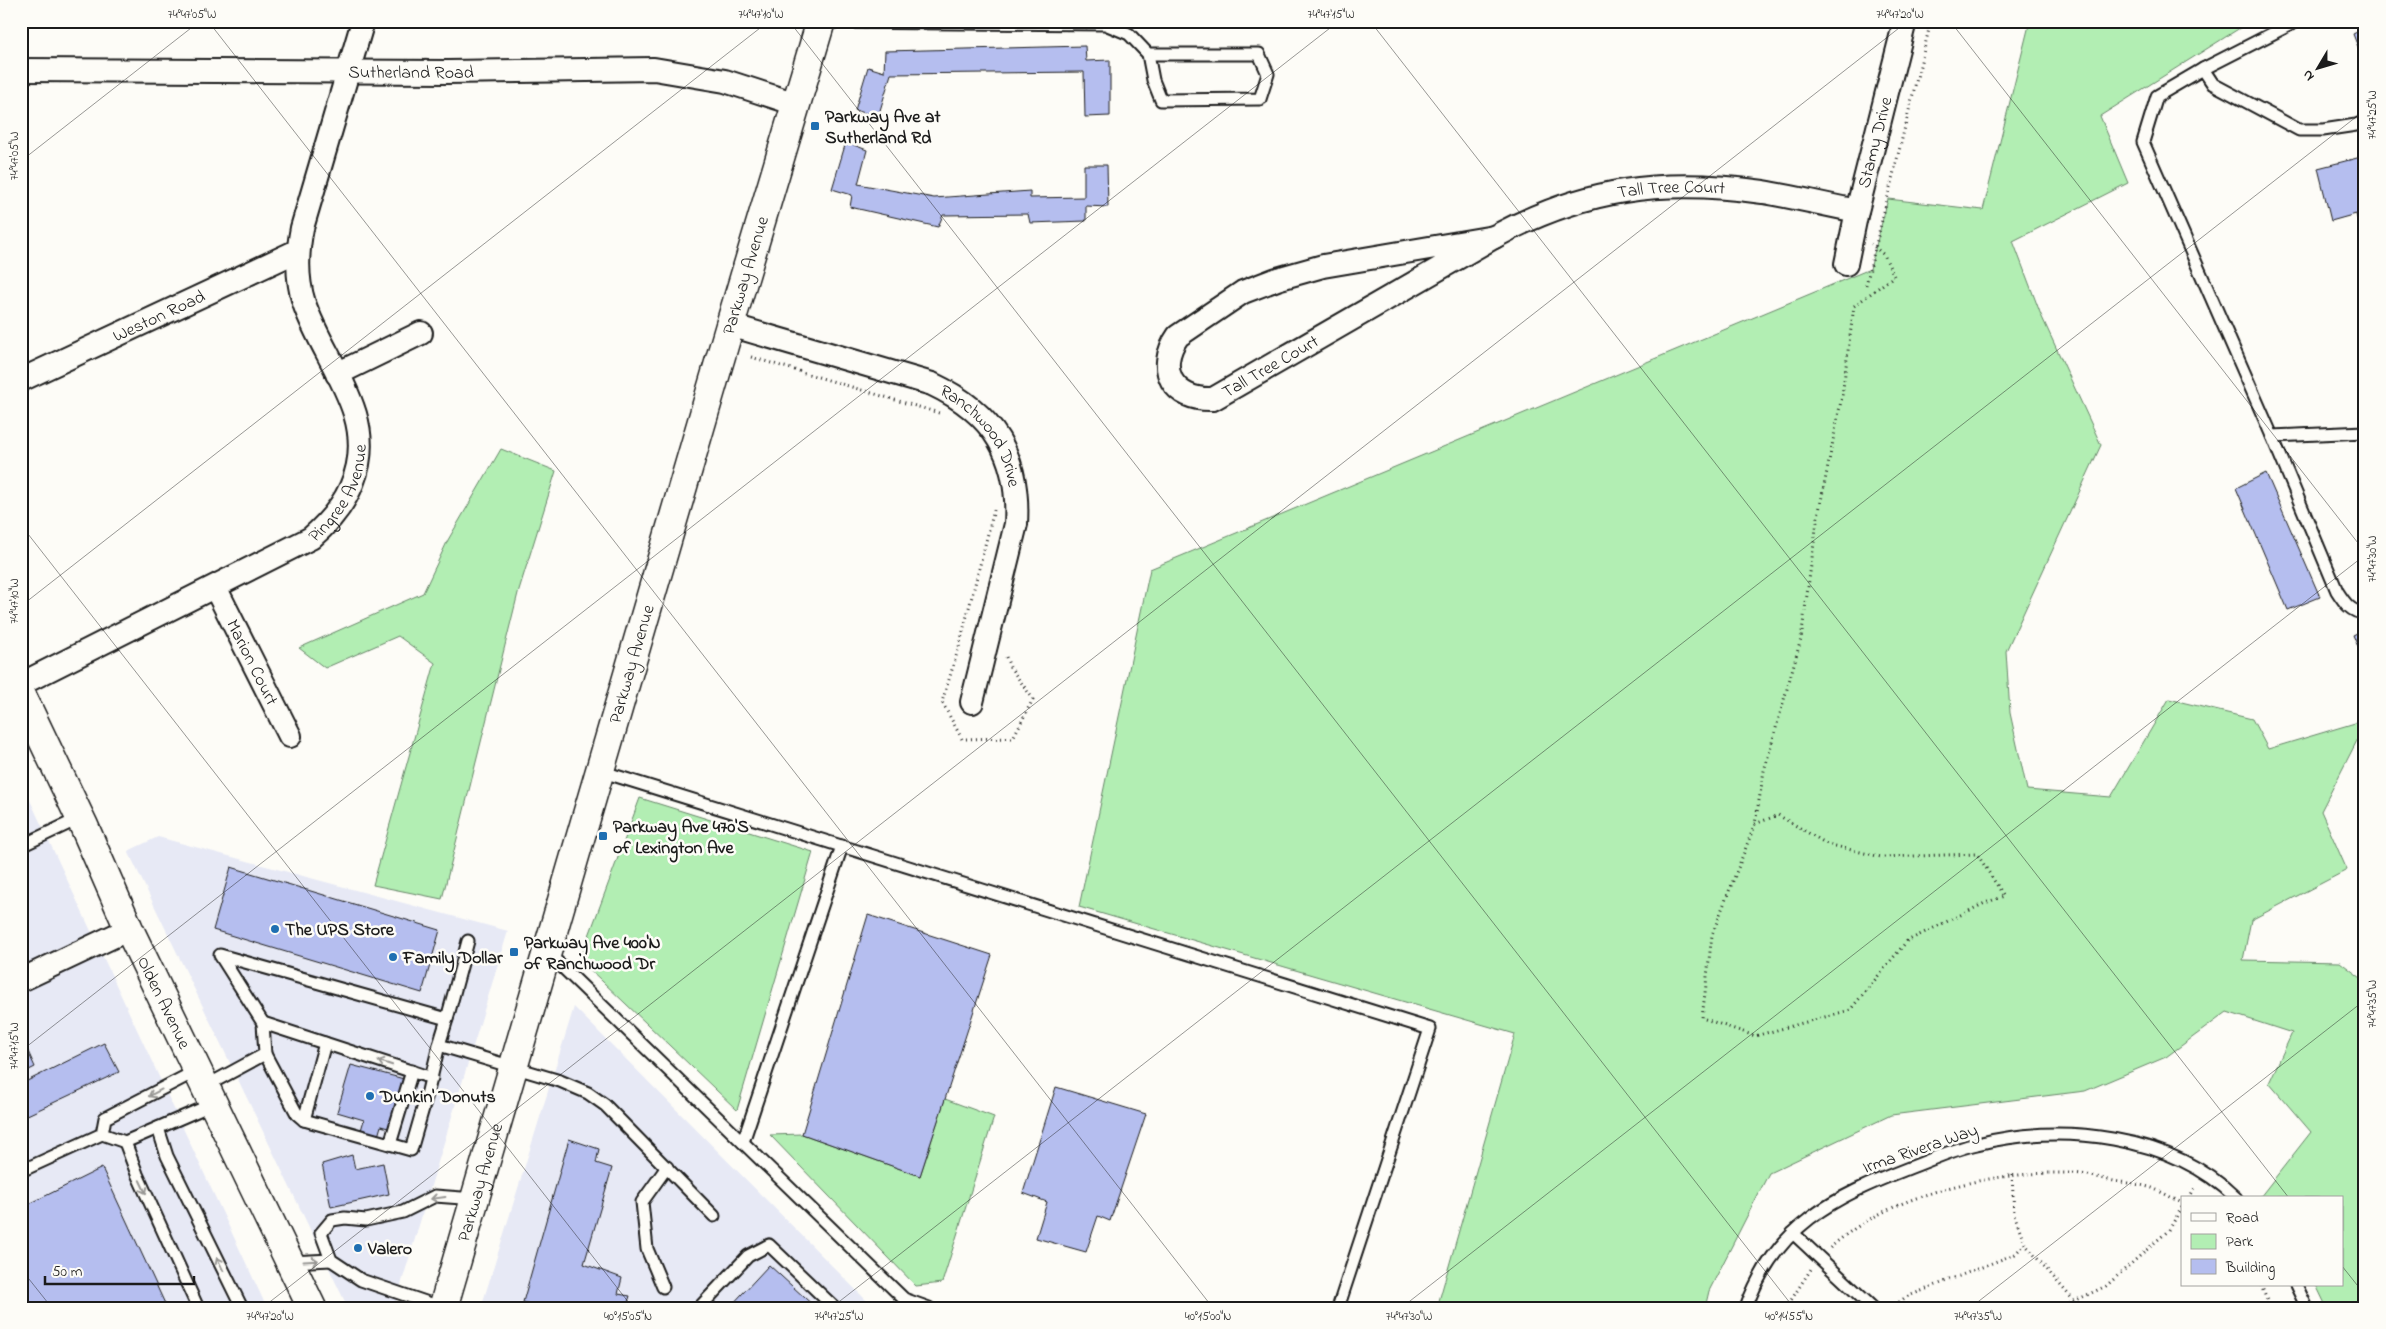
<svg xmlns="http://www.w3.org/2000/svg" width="2386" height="1329" font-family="'Indie Flower',sans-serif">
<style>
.built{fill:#e7e9f5}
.green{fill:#b2eeb3;stroke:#678568}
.building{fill:#b5beef;stroke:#1c1c1c}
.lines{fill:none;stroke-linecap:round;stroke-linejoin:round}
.lane-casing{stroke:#1c1c1c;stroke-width:15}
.street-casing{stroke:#1c1c1c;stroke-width:26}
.secondary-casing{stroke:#1c1c1c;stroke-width:31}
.path{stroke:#1c1c1c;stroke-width:3;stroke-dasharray:1 4;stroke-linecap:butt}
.lane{stroke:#fdfcf7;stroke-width:11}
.street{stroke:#fdfcf7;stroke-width:22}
.secondary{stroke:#fdfcf7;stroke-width:28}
.oneway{stroke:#989794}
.ticks{fill:none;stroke:#1c1c1c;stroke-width:1;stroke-opacity:0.45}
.poi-dot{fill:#1f6fb2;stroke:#fdfcf7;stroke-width:2}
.labels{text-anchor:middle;stroke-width:5;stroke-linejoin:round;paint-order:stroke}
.street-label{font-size:18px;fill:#1c1c1c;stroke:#fdfcf7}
.poi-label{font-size:18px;font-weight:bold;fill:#1c1c1c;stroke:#fdfcf7;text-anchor:start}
.neatline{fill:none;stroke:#1c1c1c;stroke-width:2}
.ticks-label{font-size:12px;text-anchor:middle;fill:#1c1c1c}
</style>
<rect width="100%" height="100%" fill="#fdfcf7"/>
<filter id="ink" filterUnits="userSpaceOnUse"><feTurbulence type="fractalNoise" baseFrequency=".02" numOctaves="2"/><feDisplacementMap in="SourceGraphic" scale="10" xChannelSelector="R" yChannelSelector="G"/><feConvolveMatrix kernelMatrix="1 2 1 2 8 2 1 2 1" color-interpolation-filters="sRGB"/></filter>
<g filter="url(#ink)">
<!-- built -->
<g class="built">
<polygon points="21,781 267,1308 21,1308"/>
<polygon points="158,837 508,931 394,1308 348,1308 128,851"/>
<polygon points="574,1007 874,1308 481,1308"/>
</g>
<!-- green -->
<g class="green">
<polygon points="2030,21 2251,21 2100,116 2128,183 2013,241 2041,315 2101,445 2006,651 2010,713 2027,790 2111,797 2169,699 2252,719 2268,749 2365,720 2365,725 2321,811 2347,870 2251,920 2243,960 2340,962 2365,981 2365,1308 2327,1308 2316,1285 2342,1285 2342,1198 2260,1197 2311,1132 2269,1083 2292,1033 2227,1012 2166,1057 2085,1091 1891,1115 1769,1173 1709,1291 1705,1308 1437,1308 1515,1034 1079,907 1150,569 1870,269 1888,199 1983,210"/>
<polygon points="501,449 556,471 518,593 442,899 373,885 435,663 398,636 325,668 299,648 423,593 448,540"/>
<polygon points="640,798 813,852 737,1110 580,960"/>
<polygon points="945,1099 994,1117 942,1283 916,1286 770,1135 802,1134 920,1176"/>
</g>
<!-- building -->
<g class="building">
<polygon points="2365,28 2365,59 2363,60 2353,34"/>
<polygon points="1085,46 1086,61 1110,60 1110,116 1085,117 1084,72 891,74 878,117 855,110 868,67 884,72 885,51"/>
<polygon points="846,142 867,150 858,184 934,198 1030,191 1030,198 1084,197 1084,165 1107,165 1108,207 1086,206 1086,221 1030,223 1028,214 943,215 938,227 850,207 852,195 832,189"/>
<polygon points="2365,156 2365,247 2356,214 2331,221 2318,168"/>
<polygon points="2266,473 2320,597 2288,610 2236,488"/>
<polygon points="2365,629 2365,663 2353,635"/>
<polygon points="231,867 440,930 422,993 213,930"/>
<polygon points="868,915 992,955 920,1176 802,1134"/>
<polygon points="21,1036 35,1067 21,1074"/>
<polygon points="104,1043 119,1072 21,1118 21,1084"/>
<polygon points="351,1065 404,1079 388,1128 381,1126 378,1136 361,1130 364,1120 337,1112"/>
<polygon points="1056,1087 1146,1114 1110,1221 1098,1216 1086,1252 1036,1238 1047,1202 1023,1193"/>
<polygon points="569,1139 599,1149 596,1163 612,1168 584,1264 622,1278 618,1294 630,1296 626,1308 543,1308 523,1302"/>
<polygon points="352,1155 355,1169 383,1163 389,1194 331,1207 322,1164"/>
<polygon points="102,1168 167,1308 21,1308 21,1208"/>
<polygon points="769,1265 816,1308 729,1308"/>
</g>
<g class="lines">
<!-- lane casing -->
<g class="lane-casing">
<g id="lane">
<polyline points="2297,21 2203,69 2157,96 2143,142 2272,436 2365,432"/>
<polyline points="820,22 1105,24 1129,34 1148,54 1153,80 1161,100 1260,99 1268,74 1259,54 1148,54"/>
<polyline points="2203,69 2213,84 2299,130 2323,130 2356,125 2365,121"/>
<path d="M2272 436 2337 591C2344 602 2351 613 2365 613"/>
<polyline points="600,771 1430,1029 1338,1308"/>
<polyline points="21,846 80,818"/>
<polyline points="548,953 904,1299 929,1308"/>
<polyline points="447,1019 468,941"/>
<polyline points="263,1023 432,1078"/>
<polyline points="265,1054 297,1114 304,1120 411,1150 428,1091 439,1045"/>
<polyline points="198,1070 105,1118 102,1134 125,1142 213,1104"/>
<polyline points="206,1086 265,1054 263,1023 220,955 447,1019 439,1045 560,1081 588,1093 605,1105 714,1216"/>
<polyline points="304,1120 325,1043"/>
<polyline points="158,1128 167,1156 242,1308"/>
<polyline points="125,1142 137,1174 198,1308"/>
<polyline points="743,1142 842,846"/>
<polyline points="390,1144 412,1071"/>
<polyline points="21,1171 102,1134"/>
<polyline points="1793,1233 1873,1308"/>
<polyline points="290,1262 331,1260"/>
<polyline points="2296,1285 2307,1308"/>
<polyline points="663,1287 647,1249 642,1202 667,1167"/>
<polyline points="443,1308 361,1280 331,1260 321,1233 332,1220 345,1218 366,1220 403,1212 435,1196 475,1199"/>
<polyline points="699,1308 748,1256 769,1245 835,1308"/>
<path d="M1746 1308C1775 1226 1834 1197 1909 1168 1931 1160 1953 1149 1977 1144 2061 1123 2171 1134 2236 1198"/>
</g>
</g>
<!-- street casing -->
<g class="street-casing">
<g id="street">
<path id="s1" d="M21 70 448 72 654 69 725 81 796 104"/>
<path d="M1494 237 1213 399C1173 401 1155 369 1178 336L1243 292 1277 279 1323 266Z"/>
<path id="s2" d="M1494 237C1584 188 1662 178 1763 192 1794 197 1826 205 1857 211"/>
<path id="s3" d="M1846 264 1857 211 1905 21"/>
<path id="s4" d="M730 325 932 384C994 413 1020 457 1016 524L972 702"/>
<polyline points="337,374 421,333"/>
<path id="s5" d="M21 380 297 251"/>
<path id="s6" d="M215 587 290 736"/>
<path id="s7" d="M21 684 311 538C348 506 370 464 355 414 343 375 317 341 304 303 296 278 297 253 302 228L363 21"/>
<polyline points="21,980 129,929"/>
</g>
</g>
<!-- secondary casing -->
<g class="secondary-casing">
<g id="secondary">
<path id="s8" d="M21 694 84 826 129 929 312 1308"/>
<path id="s9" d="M443 1308 730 325 821 21"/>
</g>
</g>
<!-- path -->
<g class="path">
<polyline points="1866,285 1931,21"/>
<polyline points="751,357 939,413"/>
<polyline points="994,510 959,647 942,702 962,739 1013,738 1033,699 1010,667 1006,657"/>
<polyline points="1755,824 1778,815 1827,844 1881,857 1977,854 2004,896 1985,903 1907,941 1850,1010 1755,1036 1702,1018 1712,935 1755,824 1764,771 1801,639 1817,521 1842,396 1854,306 1894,276 1884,255 1871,244"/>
<polyline points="2012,1175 2014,1214 2025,1244 2074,1301 2075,1308"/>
<polyline points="2189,1198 2196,1186"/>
<path d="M1830 1248C1888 1194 1992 1171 2069 1173 2084 1173 2099 1178 2114 1181 2126 1183 2140 1184 2152 1188 2162 1192 2172 1198 2182 1203"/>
<polyline points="2261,1285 2270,1308"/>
<polyline points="1786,1308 1811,1269"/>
<polyline points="1891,1308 1906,1297 2015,1254 2025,1244"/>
<polyline points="2045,1308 2064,1306 2106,1286 2169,1230 2182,1207"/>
</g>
<!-- lane -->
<use href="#lane" class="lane"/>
<!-- street -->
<use href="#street" class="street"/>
<!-- secondary -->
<use href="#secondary" class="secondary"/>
</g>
<!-- one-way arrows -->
<defs><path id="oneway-shaft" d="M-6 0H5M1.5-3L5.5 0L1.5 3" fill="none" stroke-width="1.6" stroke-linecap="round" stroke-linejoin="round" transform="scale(1.25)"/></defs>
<g class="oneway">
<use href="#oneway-shaft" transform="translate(385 1063) rotate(-162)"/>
<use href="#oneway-shaft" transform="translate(155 1093) rotate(152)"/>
<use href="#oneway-shaft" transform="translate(143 1187) rotate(65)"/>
<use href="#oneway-shaft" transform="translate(438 1198) rotate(172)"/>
<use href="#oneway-shaft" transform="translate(311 1261) rotate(-3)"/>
<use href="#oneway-shaft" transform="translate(220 1264) rotate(-116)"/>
</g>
</g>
<!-- ticks -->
<path class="ticks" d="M208 21 1213 1308M789 21 1794 1308M1370 21 2289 1198M1950 21 2365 552M21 161 200 21M21 525 633 1308M21 606 769 21M21 1051 1339 21M2342 1266 2365 1295M21 1269 52 1308M262 1308 1908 21M831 1308 2365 110M1401 1308 2365 555M1970 1308 2365 1000"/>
<!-- markers -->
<g class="poi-dot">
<rect x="810" y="121" width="10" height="10" rx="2.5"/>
<rect x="598" y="831" width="10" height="10" rx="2.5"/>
<circle cx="275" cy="929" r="5"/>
<rect x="509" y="947" width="10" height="10" rx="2.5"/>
<circle cx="393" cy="957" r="5"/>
<circle cx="370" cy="1096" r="5"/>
<circle cx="358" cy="1248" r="5"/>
</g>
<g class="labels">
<!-- street labels -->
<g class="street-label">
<text dy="6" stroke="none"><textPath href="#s1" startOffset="390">Sutherland Road</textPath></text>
<text dy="6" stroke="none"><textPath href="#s3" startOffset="125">Stamy Drive</textPath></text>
<text dy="6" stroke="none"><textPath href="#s2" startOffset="186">Tall Tree Court</textPath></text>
<text dy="6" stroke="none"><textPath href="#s9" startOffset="1076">Parkway Avenue</textPath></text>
<text dy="6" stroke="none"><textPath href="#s5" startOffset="152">Weston Road</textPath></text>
<text transform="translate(1270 366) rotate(-30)" y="6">Tall Tree Court</text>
<text dy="6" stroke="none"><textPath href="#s4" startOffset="285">Ranchwood Drive</textPath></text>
<text dy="6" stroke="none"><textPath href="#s7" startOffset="379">Pingree Avenue</textPath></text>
<text dy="6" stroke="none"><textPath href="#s6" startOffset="84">Marion Court</textPath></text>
<text dy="6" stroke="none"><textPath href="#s9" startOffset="671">Parkway Avenue</textPath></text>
<text dy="6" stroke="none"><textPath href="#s8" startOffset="340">Olden Avenue</textPath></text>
<text transform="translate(1920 1148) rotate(-19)" y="6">Irma Rivera Way</text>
<text dy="6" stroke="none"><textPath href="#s9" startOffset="131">Parkway Avenue</textPath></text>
</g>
<!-- poi labels -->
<g class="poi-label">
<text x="825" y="122">Parkway Ave at<tspan x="825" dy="21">Sutherland Rd</tspan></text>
<text x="613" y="832">Parkway Ave 470'S<tspan x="613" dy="21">of Lexington Ave</tspan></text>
<text x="285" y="935">The UPS Store</text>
<text x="524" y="948">Parkway Ave 400'N<tspan x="524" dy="21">of Ranchwood Dr</tspan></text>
<text x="403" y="963">Family Dollar</text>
<text x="380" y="1102">Dunkin' Donuts</text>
<text x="368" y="1254">Valero</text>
</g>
</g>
<!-- margin -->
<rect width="2386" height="1329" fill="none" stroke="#fdfcf7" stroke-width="55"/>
<!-- legend -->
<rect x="2181" y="1196" width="162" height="90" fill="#fdfcf7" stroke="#a3a29f"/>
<rect x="2191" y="1213" width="25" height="8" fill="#fdfcf7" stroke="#a3a29f"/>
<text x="2226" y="1222" font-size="15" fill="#1c1c1c">Road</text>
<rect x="2191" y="1234" width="25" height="15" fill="#b2eeb3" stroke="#a3a29f"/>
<text x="2226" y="1246" font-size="15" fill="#1c1c1c">Park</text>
<rect x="2191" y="1259" width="25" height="15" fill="#b5beef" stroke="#a3a29f"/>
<text x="2226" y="1272" font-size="15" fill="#1c1c1c">Building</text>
<!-- north arrow -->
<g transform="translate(2318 68) rotate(232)" stroke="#fdfcf7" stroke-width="4" paint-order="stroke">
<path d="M0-4L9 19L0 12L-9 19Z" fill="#1c1c1c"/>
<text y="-8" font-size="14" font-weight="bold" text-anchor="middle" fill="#1c1c1c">N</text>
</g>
<!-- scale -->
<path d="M45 1276v8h149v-8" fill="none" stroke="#1c1c1c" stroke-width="2.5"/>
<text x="52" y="1276" font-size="15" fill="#1c1c1c" stroke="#fdfcf7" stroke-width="4" paint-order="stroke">50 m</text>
<rect x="28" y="28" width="2330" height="1274" class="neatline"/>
<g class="ticks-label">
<text x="192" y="18">74°47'05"W</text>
<text x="761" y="18">74°47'10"W</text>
<text x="1331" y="18">74°47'15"W</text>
<text x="1900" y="18">74°47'20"W</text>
<text transform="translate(2372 115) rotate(-90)" y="4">74°47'25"W</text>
<text transform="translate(14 156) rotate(-90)" y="4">74°47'05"W</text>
<text transform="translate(2372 559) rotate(-90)" y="4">74°47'30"W</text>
<text transform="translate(14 601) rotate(-90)" y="4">74°47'10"W</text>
<text transform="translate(2372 1004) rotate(-90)" y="4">74°47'35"W</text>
<text transform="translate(14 1046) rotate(-90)" y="4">74°47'15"W</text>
<text x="270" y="1320">74°47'20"W</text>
<text x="628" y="1320">40°15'05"N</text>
<text x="839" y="1320">74°47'25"W</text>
<text x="1208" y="1320">40°15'00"N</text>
<text x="1409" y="1320">74°47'30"W</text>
<text x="1789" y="1320">40°14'55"N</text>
<text x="1978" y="1320">74°47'35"W</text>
</g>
</svg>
